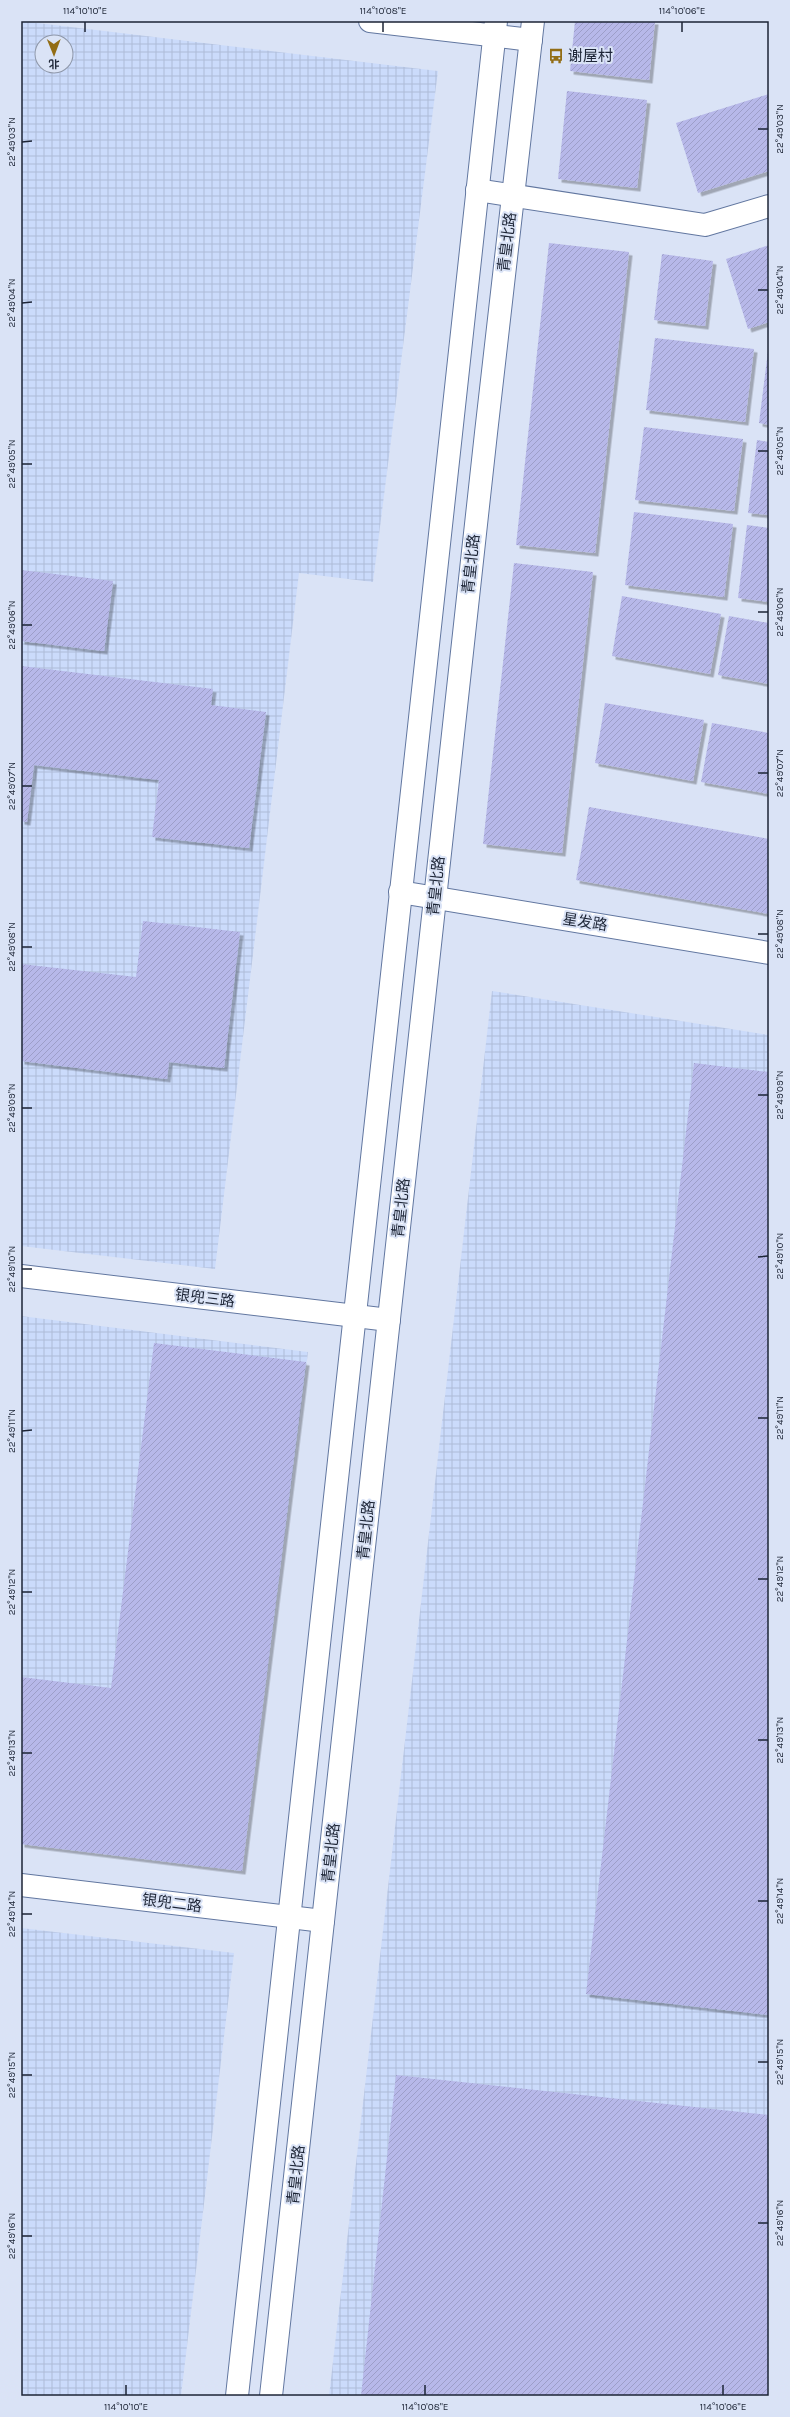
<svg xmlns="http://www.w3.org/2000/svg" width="790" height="2417" font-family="Karla,'Noto Sans SC',sans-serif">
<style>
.industrial{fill:url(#industrial-grid);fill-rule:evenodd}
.building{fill:url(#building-hatch);filter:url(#shadow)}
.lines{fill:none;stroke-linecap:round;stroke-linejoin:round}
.minor-casing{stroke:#6277a0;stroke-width:24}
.tertiary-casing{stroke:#6277a0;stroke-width:24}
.minor{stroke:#fff;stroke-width:22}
.tertiary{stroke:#fff;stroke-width:22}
.ticks{fill:none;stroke:#1d2536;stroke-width:1.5}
.labels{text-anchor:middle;stroke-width:4;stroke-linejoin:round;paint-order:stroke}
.poi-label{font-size:15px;fill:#1d2536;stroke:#dae3f6;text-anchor:start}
.street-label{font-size:15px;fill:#1d2536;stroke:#dae3f6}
.neatline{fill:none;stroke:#1d2536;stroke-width:1.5}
.ticks-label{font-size:10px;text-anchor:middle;fill:#1d2536}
</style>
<defs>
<pattern id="industrial-grid" width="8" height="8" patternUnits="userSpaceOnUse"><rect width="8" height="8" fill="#cbdbfb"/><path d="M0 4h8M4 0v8" fill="none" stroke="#aebcd8"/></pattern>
<pattern id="building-hatch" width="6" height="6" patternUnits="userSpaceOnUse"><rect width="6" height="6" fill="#b7b8e9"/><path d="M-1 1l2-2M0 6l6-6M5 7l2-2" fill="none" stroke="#9d9ec8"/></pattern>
<filter id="shadow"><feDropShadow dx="3.5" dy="3.5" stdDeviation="0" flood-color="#0004"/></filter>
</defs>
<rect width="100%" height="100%" fill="#dae3f6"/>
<!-- industrial -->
<g class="industrial">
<path d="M21 21 438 71 373 582 299 573 215 1269 21 1246ZM42 42H66V66H42Z"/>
<polygon points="492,991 769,1035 769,2396 329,2396"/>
<polygon points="21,1316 308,1352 242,1871 21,1844"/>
<polygon points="21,1928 234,1953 181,2396 21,2396"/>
</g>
<!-- building -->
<g class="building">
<polygon points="575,21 655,21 649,80 570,71"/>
<polygon points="567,91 647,100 637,188 558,179"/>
<polygon points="769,94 769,171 698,193 676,123"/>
<polygon points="549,243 629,252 595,553 516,545"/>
<polygon points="769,245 769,322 748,329 726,259"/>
<polygon points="662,254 713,261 705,326 654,320"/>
<polygon points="655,338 754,349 745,422 646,410"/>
<polygon points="768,351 769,351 769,425 759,423"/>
<polygon points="644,427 743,439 734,511 635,500"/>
<polygon points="757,440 769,442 769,515 748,513"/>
<polygon points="634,512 733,524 724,597 625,585"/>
<polygon points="747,525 769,528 769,602 738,598"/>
<polygon points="514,563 593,572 562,853 483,844"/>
<polygon points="21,570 113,581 104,651 21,641"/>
<polygon points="622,596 721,614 710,674 612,656"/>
<polygon points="729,616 769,623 769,684 718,675"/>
<polygon points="21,666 213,689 211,705 266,712 249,848 152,837 159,780 34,765 27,822 21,821"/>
<polygon points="605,703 704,720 693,781 595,763"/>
<polygon points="712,723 769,733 769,794 701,782"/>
<polygon points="589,807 769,839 769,914 576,880"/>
<polygon points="143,921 240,932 224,1068 169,1062 167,1079 21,1061 21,964 136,977"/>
<polygon points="694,1063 769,1072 769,2015 586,1994"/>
<polygon points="154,1343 306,1362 242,1871 21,1844 21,1677 111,1688"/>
<polygon points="396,2075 769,2115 769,2396 361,2396"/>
</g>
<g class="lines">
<!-- minor casing -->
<g class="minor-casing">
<g id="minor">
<polyline points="370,21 531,40"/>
<polyline points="477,190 705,225 769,206"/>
<polyline points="400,892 769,953"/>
<polyline points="21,1276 389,1320"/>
<polyline points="21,1885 323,1921"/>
</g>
</g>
<!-- tertiary casing -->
<g class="tertiary-casing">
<g id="tertiary">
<polyline points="237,2396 496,21"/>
<polyline points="271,2396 486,433 533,21"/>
</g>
</g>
<!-- minor -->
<use href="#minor" class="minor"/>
<!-- tertiary -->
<use href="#tertiary" class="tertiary"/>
</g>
<!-- ticks -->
<path class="ticks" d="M85 22V32M383 22V32M682 22V32M758 129H768M22 142 32 141M758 290H768M22 303 32 302M758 451H768M22 464H32M758 612H768M22 625H32M758 773H768M22 786H32M758 934H768M22 947H32M758 1095H768M22 1108H32M758 1257 768 1256M22 1269H32M758 1418H768M22 1431 32 1430M758 1579H768M22 1592H32M758 1740H768M22 1753H32M758 1901H768M22 1914H32M758 2062H768M22 2075H32M758 2223H768M22 2236H32M126 2385V2395M425 2385V2395M723 2385V2395"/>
<!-- icons -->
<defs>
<g id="bus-bare" transform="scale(1.2)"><path d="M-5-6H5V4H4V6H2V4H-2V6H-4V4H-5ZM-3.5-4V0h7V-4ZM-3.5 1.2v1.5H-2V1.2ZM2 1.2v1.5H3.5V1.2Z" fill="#926d15" stroke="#dae3f6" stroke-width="2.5" paint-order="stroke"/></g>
</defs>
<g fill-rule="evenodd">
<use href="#bus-bare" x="556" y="56"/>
</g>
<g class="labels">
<!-- poi labels -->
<g class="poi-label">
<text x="568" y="61">谢屋村</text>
</g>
<!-- street labels -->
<g class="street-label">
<text transform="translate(507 242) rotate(-83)" y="5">青皇北路</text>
<text transform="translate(471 564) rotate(-84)" y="5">青皇北路</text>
<text transform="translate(436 886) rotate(-84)" y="5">青皇北路</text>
<text transform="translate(585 922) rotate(9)" y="5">星发路</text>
<text transform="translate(401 1208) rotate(-84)" y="5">青皇北路</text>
<text transform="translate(205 1298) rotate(7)" y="5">银兜三路</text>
<text transform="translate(366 1530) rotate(-84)" y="5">青皇北路</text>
<text transform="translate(331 1853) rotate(-84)" y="5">青皇北路</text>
<text transform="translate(172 1903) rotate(7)" y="5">银兜二路</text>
<text transform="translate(296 2175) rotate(-84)" y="5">青皇北路</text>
</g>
</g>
<!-- border -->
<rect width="790" height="2417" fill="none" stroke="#dae3f6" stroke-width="44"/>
<!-- north arrow -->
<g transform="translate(54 54) rotate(179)"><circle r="19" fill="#dae3f6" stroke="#8e97a9"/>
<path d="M0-3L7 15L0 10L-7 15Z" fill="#926d15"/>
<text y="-6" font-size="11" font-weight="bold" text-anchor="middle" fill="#1d2536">北</text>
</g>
<rect x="22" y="22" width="746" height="2373" class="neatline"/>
<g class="ticks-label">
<text x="85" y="14">114°10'10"E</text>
<text x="383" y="14">114°10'08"E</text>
<text x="682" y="14">114°10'06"E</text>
<text transform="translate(779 129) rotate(-90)" y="4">22°49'03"N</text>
<text transform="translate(11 142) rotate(-90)" y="4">22°49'03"N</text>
<text transform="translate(779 290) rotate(-90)" y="4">22°49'04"N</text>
<text transform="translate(11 303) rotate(-90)" y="4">22°49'04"N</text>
<text transform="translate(779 451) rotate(-90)" y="4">22°49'05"N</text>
<text transform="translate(11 464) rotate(-90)" y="4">22°49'05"N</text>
<text transform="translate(779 612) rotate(-90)" y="4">22°49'06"N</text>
<text transform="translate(11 625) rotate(-90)" y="4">22°49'06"N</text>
<text transform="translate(779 773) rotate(-90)" y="4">22°49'07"N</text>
<text transform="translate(11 786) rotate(-90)" y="4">22°49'07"N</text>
<text transform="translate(779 934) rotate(-90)" y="4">22°49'08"N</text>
<text transform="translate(11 947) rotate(-90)" y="4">22°49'08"N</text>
<text transform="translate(779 1095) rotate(-90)" y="4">22°49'09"N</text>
<text transform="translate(11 1108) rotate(-90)" y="4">22°49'09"N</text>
<text transform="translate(779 1256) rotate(-90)" y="4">22°49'10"N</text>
<text transform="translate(11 1269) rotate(-90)" y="4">22°49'10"N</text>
<text transform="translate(779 1418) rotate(-90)" y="4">22°49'11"N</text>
<text transform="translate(11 1431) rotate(-90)" y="4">22°49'11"N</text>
<text transform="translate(779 1579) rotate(-90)" y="4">22°49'12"N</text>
<text transform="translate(11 1592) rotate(-90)" y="4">22°49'12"N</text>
<text transform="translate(779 1740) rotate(-90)" y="4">22°49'13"N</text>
<text transform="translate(11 1753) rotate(-90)" y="4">22°49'13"N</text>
<text transform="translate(779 1901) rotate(-90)" y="4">22°49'14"N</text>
<text transform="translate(11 1914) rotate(-90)" y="4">22°49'14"N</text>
<text transform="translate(779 2062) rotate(-90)" y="4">22°49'15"N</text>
<text transform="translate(11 2075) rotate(-90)" y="4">22°49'15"N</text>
<text transform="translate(779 2223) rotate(-90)" y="4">22°49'16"N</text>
<text transform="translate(11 2236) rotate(-90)" y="4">22°49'16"N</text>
<text x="126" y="2410">114°10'10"E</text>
<text x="425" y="2410">114°10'08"E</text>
<text x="723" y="2410">114°10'06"E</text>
</g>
</svg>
